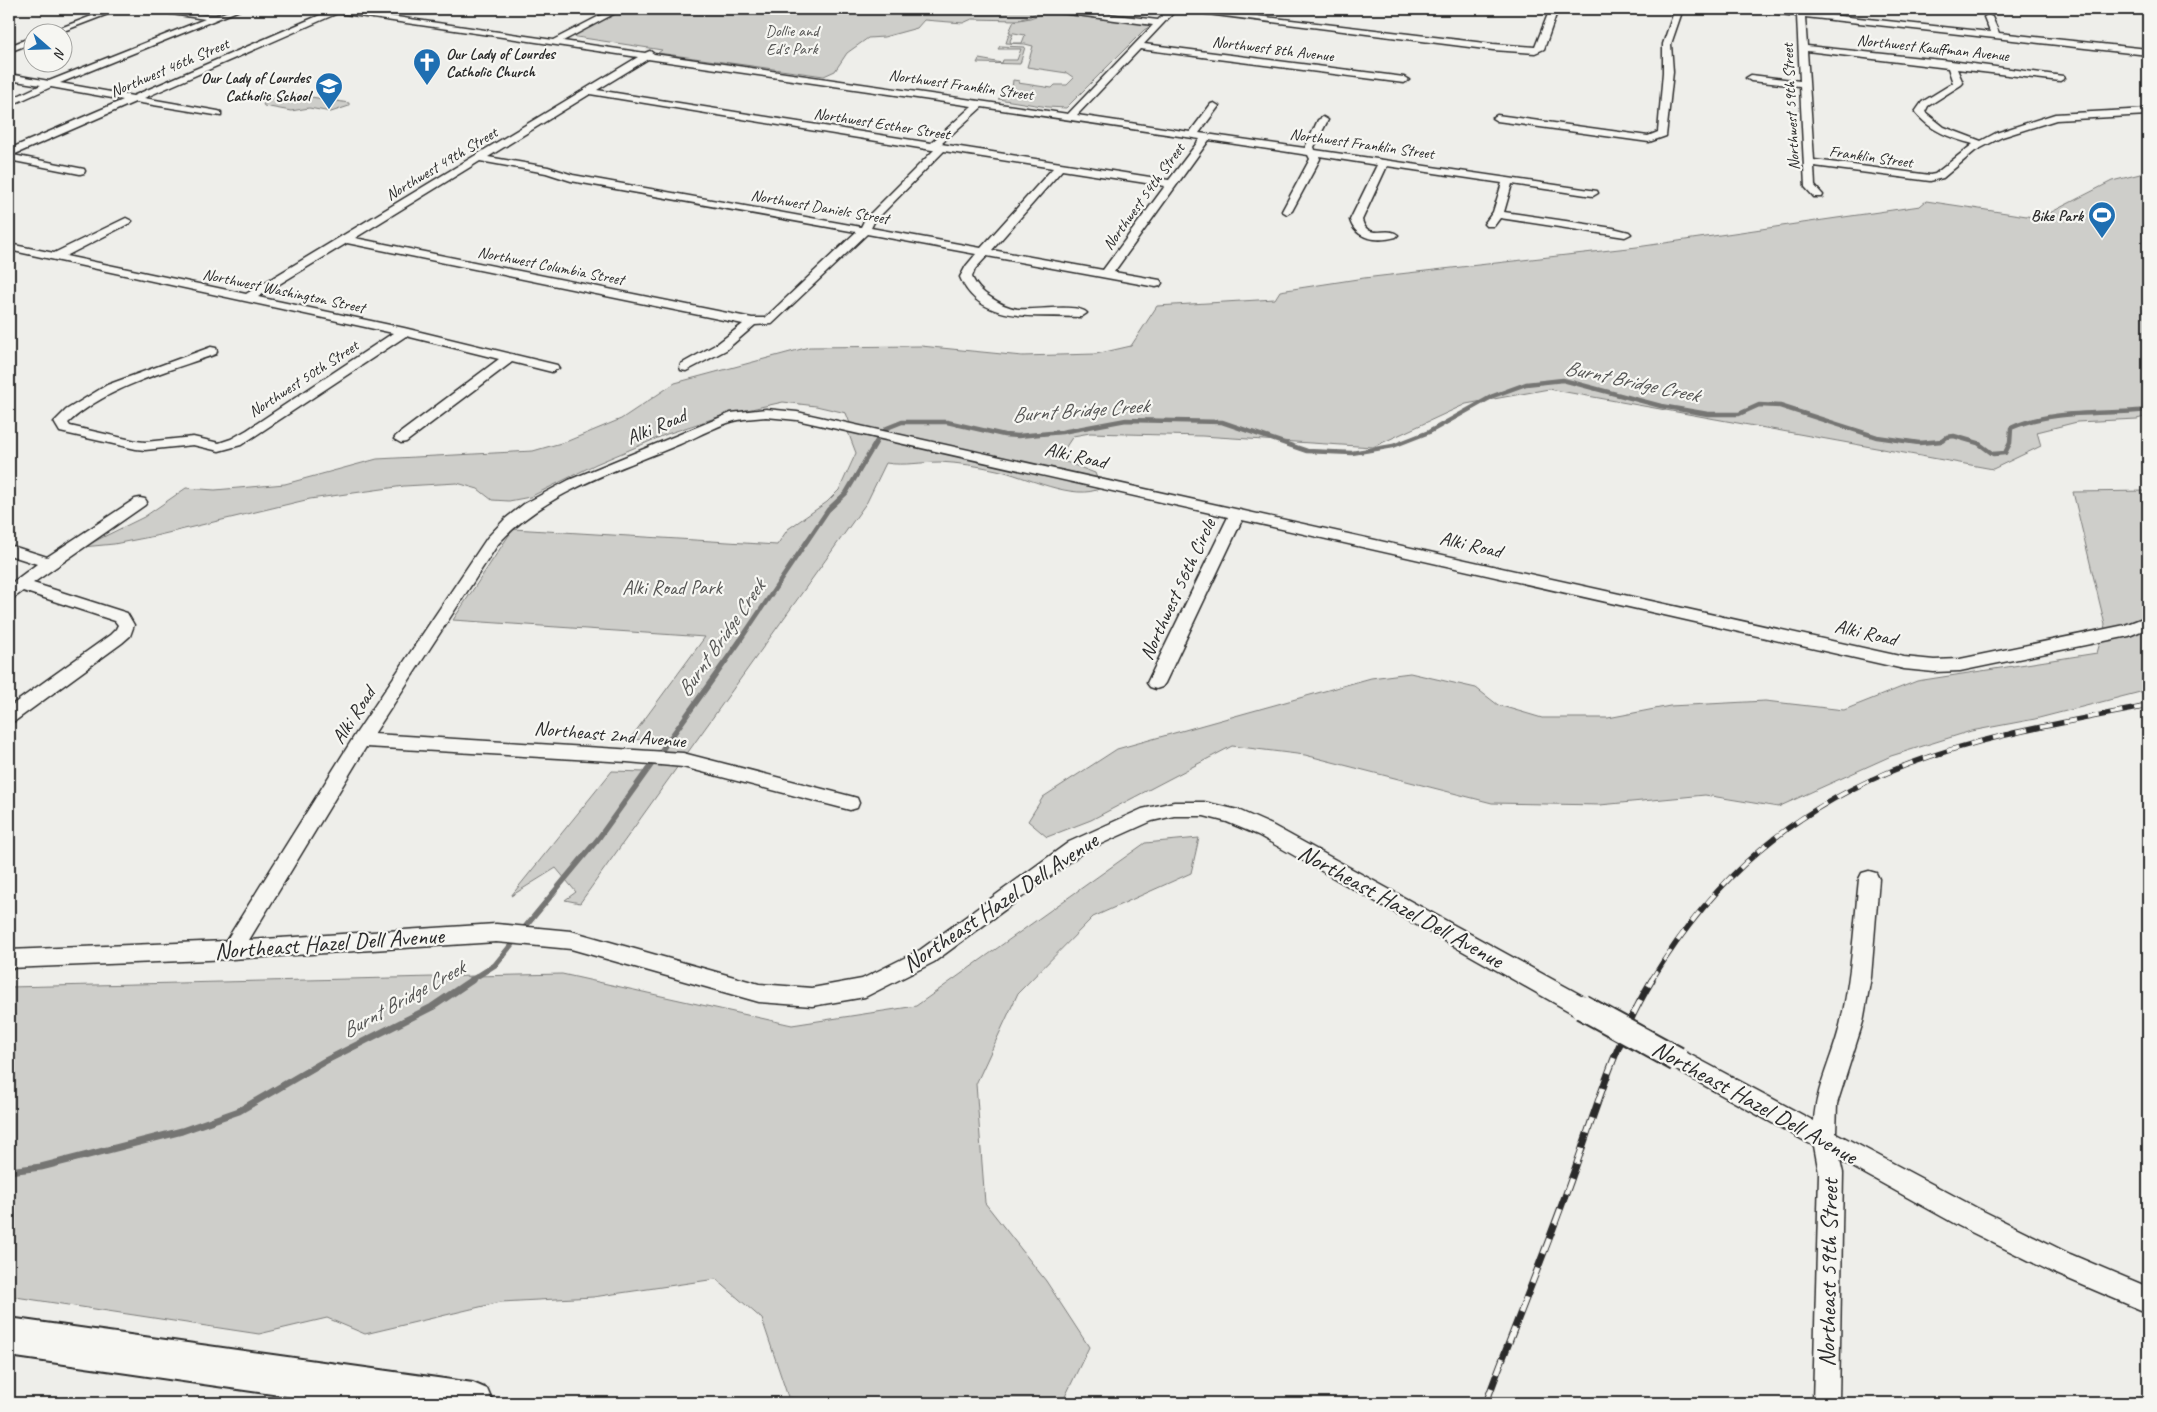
<svg xmlns="http://www.w3.org/2000/svg" width="2157" height="1412" font-family="Caveat,sans-serif">
<style>
.green{fill:#cececa;stroke:#7c7c7a}
.lines{fill:none;stroke-linecap:round;stroke-linejoin:round}
.stream-far2{stroke:#757573;stroke-width:4.5}
.stream-far1{stroke:#757573;stroke-width:5.5}
.stream{stroke:#757573;stroke-width:7}
.minor-casing{stroke:#2b2b2b;stroke-width:3}
.highway-casing{stroke:#2b2b2b;stroke-width:4}
.minor{fill:#f6f6f2;fill-rule:evenodd}
.highway{fill:#f6f6f2;fill-rule:evenodd}
.rail-far1-casing{stroke:#2b2b2b;stroke-width:5.5}
.rail-casing{stroke:#2b2b2b;stroke-width:7}
.rail-far1{stroke:#f6f6f2;stroke-width:4;stroke-dasharray:12;stroke-linecap:butt}
.rail{stroke:#f6f6f2;stroke-width:5;stroke-dasharray:16;stroke-linecap:butt}
.minor-bridge-casing{stroke:#2b2b2b;stroke-width:28;stroke-linecap:butt}
.minor-bridge{stroke:#f6f6f2;stroke-width:24}
.labels{text-anchor:middle;stroke-width:4.5;stroke-linejoin:round;paint-order:stroke}
.far-park-label{font-size:16px;fill:#545453;stroke:#f6f6f2}
.far-street-label{font-size:16px;fill:#2b2b2b;stroke:#f6f6f2}
.far-poi-label{font-size:16px;font-weight:bold;fill:#2b2b2b;stroke:#f6f6f2;text-anchor:end}
.street-label{font-size:20px;fill:#2b2b2b;stroke:#f6f6f2}
.park-label{font-size:20px;fill:#545453;stroke:#f6f6f2}
.water-label{font-size:21px;font-style:italic;fill:#565655;stroke:#f6f6f2}
.near-street-label{font-size:24px;fill:#2b2b2b;stroke:#f6f6f2}
</style>
<rect width="100%" height="100%" fill="#eeeeea"/>
<filter id="ink" filterUnits="userSpaceOnUse"><feTurbulence type="fractalNoise" baseFrequency=".02" numOctaves="2"/><feDisplacementMap in="SourceGraphic" scale="10" xChannelSelector="R" yChannelSelector="G"/><feConvolveMatrix kernelMatrix="1 2 1 2 8 2 1 2 1" color-interpolation-filters="sRGB"/></filter>
<g filter="url(#ink)">
<!-- green -->
<g class="green">
<polygon points="624,9 1015,9 1039,11 1029,17 1017,20 972,19 963,23 924,20 917,28 884,37 868,38 847,53 835,71 824,76 658,53 662,50 570,36"/>
<polygon points="1047,12 1146,24 1151,26 1144,30 1066,108 1048,107 998,99 1012,88 1013,80 1020,81 1018,83 1052,88 1055,85 1067,85 1074,78 1067,73 1027,67 1033,46 1025,44 1006,43 1009,34 1013,34 1010,41 1011,43 1022,43 1025,35 1009,32 1014,21 1030,18"/>
<polygon points="1000,46 1025,47 1020,64 977,63 979,59 1002,63 1003,60 1017,60 1021,49 998,49"/>
<polygon points="292,94 349,103 349,106 331,112 309,108 291,111 264,106 263,104 280,96"/>
<path d="M2148 172V416L2137 419 2077 422 2037 432 2041 446 1993 469 1549 389 1466 404 1373 447 1202 436 1090 433 1073 436 1058 459 1095 473 1101 488C1075 502 1025 476 997 470 979 466 958 463 940 462 922 462 904 466 886 463L867 502 580 903 565 900 576 892 556 868 511 896 612 771 645 772 666 741 630 739 705 637 453 620 513 529 777 545 788 529 827 502 839 490 856 453 848 432 851 426 846 413 816 406 783 402 724 415 667 434 596 464 530 497 509 501 492 500 478 489 457 483 404 486 310 499 155 536 114 544 83 547 144 517 186 488 215 490 285 484 377 459 533 451 568 441 621 419 675 383 809 347 921 346 1022 356 1096 354 1131 346 1157 306 1275 299 1280 291 1364 278 1637 247 1920 206 1926 201 2040 218 2112 181Z"/>
<polygon points="2148,491 2148,690 2035,719 1971,731 1891,756 1778,807 1705,795 1600,805 1492,803 1305,755 1232,746 1091,820 1047,837 1028,821 1043,797 1117,749 1371,678 1410,673 1476,688 1498,705 1542,718 1608,718 1670,706 1765,701 1844,710 1917,681 2097,653 2105,625 2073,492"/>
<polygon points="1199,838 1191,873 1093,917 1018,993 976,1084 985,1203 1046,1281 1089,1347 1062,1403 838,1403 788,1397 762,1319 716,1279 593,1297 501,1302 365,1334 327,1318 259,1334 9,1296 9,987 562,974 792,1025 916,1006 1145,843"/>
</g>
<g class="lines">
<!-- stream-far2 -->
<path class="stream-far2" d="M739 642 828 510 846 493 878 439 887 428 902 422H947L1004 435 1018 436 1062 432 1126 420 1222 422 1307 451 1352 453 1393 446 1429 432 1493 396 1526 384 1563 380 1661 406 1708 414H1739L1759 405 1780 406 1877 437 1919 443 1942 441 1947 437 1954 436 1978 443 1993 454 2005 453 2010 443 2011 428C2053 409 2103 415 2148 410"/>
<!-- stream-far1 -->
<g class="stream-far1">
<polyline points="521,932 598,839 740,641"/>
<polyline points="470,981 495,965 516,939"/>
</g>
<!-- stream -->
<polyline class="stream" points="9,1171 41,1167 182,1131 239,1111 325,1061 432,1007 472,980"/>
<!-- minor casing -->
<g class="minor-casing">
<g id="minor">
<polygon points="110,9 121,9 61,32 50,32"/>
<path d="M148 9C169 8 190 14 212 15 221 16 230 8 242 9L60 83 133 96 327 12 320 9H342L553 40 613 9H623L563 41 645 53 650 51 654 54 1068 114 1153 25 1046 11 1042 9H1064L1158 20 1169 9H1198L1493 44 1535 47 1550 9H1558L1544 49 1535 53 1493 50 1176 10 1144 44 1404 77 1409 80 1404 83 1140 49 1077 115 1190 132 1211 104 1214 103 1219 106 1199 133 1305 148 1318 120 1323 117 1328 120 1314 147 1315 150 1597 191 1598 193 1593 196 1512 184 1504 212 1613 228 1629 232 1631 234 1625 237 1500 218 1494 226H1486L1484 224 1493 212 1502 183 1387 166 1362 220C1368 242 1387 225 1398 235L1396 237C1378 242 1356 240 1350 220L1377 165 1319 156 1320 159 1292 211 1287 214 1282 211 1310 159 1308 155 1209 140 1114 272 1160 280 1162 283 1160 286 1156 287 987 256 975 269 972 277C976 286 982 292 990 297 999 303 1008 308 1018 309 1033 311 1078 303 1087 313L1081 317C1039 314 980 326 960 277L966 266 976 254 867 234 772 324 755 325 726 350 686 371 681 370 680 367 681 364 717 344 743 324 347 243 258 297 404 328 557 365 559 368 552 372 512 362 406 442 401 443 394 439 396 436 499 359 406 336 241 445 219 451 193 445 145 450 136 449 60 432 54 422 66 410 107 385 211 347 216 348 217 351 216 354C166 372 108 386 68 423L70 426 136 441 145 442 193 437 219 443 231 439 247 430 393 333 9 250V244L54 253 126 218 132 221 130 223 66 256 246 294 638 57 338 13 144 98 218 111 221 112V116L135 102 13 155 84 169 85 171 84 173 80 174 9 160V149L123 100 51 87 9 106V100L41 85 9 80V74L49 81 205 19 152 11ZM648 59 972 106 931 143 597 90ZM590 94 932 150H934L865 219 861 227 573 175 548 167 488 157ZM982 107 1200 139 1169 180 941 144ZM944 151 1053 168 981 248 871 228 874 222ZM480 161 546 173 571 181 856 232 765 318H752L355 238ZM1062 170 1165 186 1103 270 992 250Z"/>
<polygon points="1675,9 1683,9 1671,44 1673,72 1666,136 1649,142 1497,121 1492,118 1497,115 1648,136 1658,132 1663,72 1663,44"/>
<path d="M1750 9H1774L1990 32 1984 17 1988 15 1992 17 1999 33 2148 49V55L1805 17 1807 46 1951 61 2063 76 2065 78 2060 81 1957 69 1963 83 1961 85 1928 106 1925 112 1944 127 1981 141 1996 133 2055 114 2148 109V115L2056 120 2002 137 1975 151 1943 178 1930 181 1814 166 1815 186 1823 195 1822 197H1814L1805 187 1800 86 1751 81 1746 78 1751 75 1800 81 1797 16 1754 11ZM1807 51 1948 68 1953 83 1922 102 1915 112C1930 131 1951 138 1973 144L1935 174 1930 175 1814 160Z"/>
<polygon points="32,37 32,43 9,52 9,46"/>
<path d="M766 409 797 412 1904 657 1934 660 1960 659 2125 625 2148 616V628L2129 636 1960 671 1934 672 1904 669 1242 520 1165 683 1162 687 1156 689 1150 687 1147 683 1228 517 797 420 766 417 744 419C722 422 700 436 680 444 616 471 545 492 498 544L374 734 683 753 850 796 857 798 859 803 857 808 850 810 683 767 627 762 366 747 249 940 496 924 571 931 759 984 812 988 862 979 920 950 1069 842 1142 809 1174 802H1204L1238 810 1272 825 1590 1000 1593 1007 1590 1014 1582 1017 1574 1014 1258 835 1227 822 1204 816H1174L1152 821 1083 852 934 962 865 997 812 1006 759 1002 571 949 496 942 232 959 9 968V950L226 941 355 735 487 538 505 519 524 504 569 480 731 413Z"/>
<polygon points="140,498 145,499 147,502 145,505 33,583 127,613 134,625 130,636 122,643 15,721 9,722 9,707 110,635 116,629 118,625 115,621 23,591 15,597 9,598 9,585 37,564 9,555 9,545 47,557 135,499"/>
<path d="M1869 871 1876 873 1879 879 1871 977 1863 1022 1837 1104 1836 1133 1977 1208 2070 1254 2148 1287V1313L2052 1272 1959 1226 1840 1160 1843 1173 1839 1403H1813L1819 1173 1814 1146 1669 1066 1666 1059 1669 1052 1677 1049 1685 1052 1814 1121C1816 1086 1834 1055 1841 1021 1852 974 1854 926 1859 879L1862 873Z"/>
</g>
</g>
<!-- highway casing -->
<g class="highway-casing">
<polygon id="highway" points="9,1318 473,1383 487,1389 493,1403 335,1403 9,1356"/>
</g>
<!-- minor -->
<use href="#minor" class="minor"/>
<!-- highway -->
<use href="#highway" class="highway"/>
<!-- rail-far1 casing -->
<g class="rail-far1-casing">
<path id="rail-far1" d="M1651 981C1715 876 1793 808 1909 764 1985 735 2068 722 2148 706"/>
</g>
<!-- rail casing -->
<g class="rail-casing">
<path id="rail" d="M1486 1403C1514 1327 1545 1253 1572 1177 1596 1110 1615 1041 1652 980"/>
</g>
<!-- rail-far1 -->
<use href="#rail-far1" class="rail-far1"/>
<!-- rail -->
<use href="#rail" class="rail"/>
<!-- minor-bridge casing -->
<g class="minor-bridge-casing">
<polyline id="minor-bridge" points="1582,1007 1677,1059"/>
</g>
<!-- minor-bridge -->
<use href="#minor-bridge" class="minor-bridge"/>
</g>
</g>
<!-- icons -->
<defs>
<g id="church-pin" transform="scale(1.4375)"><path d="M0 17L-7.5 6A9.5 9.5 0 1 1 7.5 6Z" fill="#1f6fb2" stroke="#f6f6f2"/><path d="M-1.2-6h2.4v3.5h3.3v2.4h-3.3V6h-2.4V-.1h-3.3v-2.4h3.3Z" fill="#fff"/></g>
<g id="school-pin" transform="scale(1.4375)"><path d="M0 17L-7.5 6A9.5 9.5 0 1 1 7.5 6Z" fill="#1f6fb2" stroke="#f6f6f2"/><path d="M0-5L7-2L0 1L-7-2ZM-4 1L0 2.5L4 1V4Q0 6-4 4Z" fill="#fff"/></g>
<g id="stadium-pin" transform="scale(1.4375)"><path d="M0 17L-7.5 6A9.5 9.5 0 1 1 7.5 6Z" fill="#1f6fb2" stroke="#f6f6f2"/><path d="M0-5a6.5 5 0 1 0 0 10a6.5 5 0 1 0 0-10ZM-3.5-1.8h7v3.6h-7Z" fill="#fff"/></g>
</defs>
<g fill-rule="evenodd">
<use href="#church-pin" x="427" y="62"/>
<use href="#school-pin" x="329" y="86"/>
<use href="#stadium-pin" x="2102" y="215"/>
</g>
<g class="labels">
<!-- far-park labels -->
<g class="far-park-label">
<text x="792" y="36">Dollie and<tspan x="792" dy="18">Ed's Park</tspan></text>
</g>
<!-- far-street labels -->
<g class="far-street-label">
<text transform="translate(1933 47) rotate(6)" y="6">Northwest Kauffman Avenue</text>
<text transform="translate(1273 48) rotate(7)" y="6">Northwest 8th Avenue</text>
<text transform="translate(169 67) rotate(-23)" y="6">Northwest 46th Street</text>
<text transform="translate(961 84) rotate(8)" y="6">Northwest Franklin Street</text>
<text transform="translate(1790 107) rotate(-93)" y="6">Northwest 59th Street</text>
<text transform="translate(882 123) rotate(9)" y="6">Northwest Esther Street</text>
<text transform="translate(1362 143) rotate(8)" y="6">Northwest Franklin Street</text>
<text transform="translate(1871 156) rotate(8)" y="6">Franklin Street</text>
<text transform="translate(441 163) rotate(-31)" y="6">Northwest 49th Street</text>
<text transform="translate(1143 196) rotate(-54)" y="6">Northwest 54th Street</text>
<text transform="translate(820 206) rotate(10)" y="6">Northwest Daniels Street</text>
<text transform="translate(551 265) rotate(11)" y="6">Northwest Columbia Street</text>
<text transform="translate(284 290) rotate(12)" y="6">Northwest Washington Street</text>
<text transform="translate(303 378) rotate(-33)" y="6">Northwest 50th Street</text>
</g>
<!-- far-poi labels -->
<g class="far-poi-label">
<text x="446" y="59" text-anchor="start">Our Lady of Lourdes<tspan x="446" dy="18">Catholic Church</tspan></text>
<text x="310" y="83">Our Lady of Lourdes<tspan x="310" dy="18">Catholic School</tspan></text>
<text x="2083" y="221">Bike Park</text>
</g>
<!-- street labels -->
<g class="street-label">
<text transform="translate(656 426) rotate(-23)" y="7">Alki Road</text>
<text transform="translate(1076 455) rotate(13)" y="7">Alki Road</text>
<text transform="translate(1471 544) rotate(13)" y="7">Alki Road</text>
<text transform="translate(1177 589) rotate(-65)" y="7">Northwest 56th Circle</text>
<text transform="translate(1866 632) rotate(13)" y="7">Alki Road</text>
<text transform="translate(353 715) rotate(-57)" y="7">Alki Road</text>
<text transform="translate(610 734) rotate(5)" y="7">Northeast 2nd Avenue</text>
</g>
<!-- park labels -->
<g class="park-label">
<text x="672" y="594">Alki Road Park</text>
</g>
<!-- water labels -->
<g class="water-label">
<text transform="translate(1632 381) rotate(12)" y="7">Burnt Bridge Creek</text>
<text transform="translate(1080 410) rotate(-4)" y="7">Burnt Bridge Creek</text>
<text transform="translate(721 638) rotate(-55)" y="7">Burnt Bridge Creek</text>
<text transform="translate(403 999) rotate(-29)" y="7">Burnt Bridge Creek</text>
</g>
<!-- near-street labels -->
<g class="near-street-label">
<text transform="translate(1000 902) rotate(-34)" y="8">Northeast Hazel Dell Avenue</text>
<text transform="translate(1401 906) rotate(29)" y="8">Northeast Hazel Dell Avenue</text>
<text transform="translate(329 943) rotate(-4)" y="8">Northeast Hazel Dell Avenue</text>
<text transform="translate(1755 1102) rotate(29)" y="8">Northeast Hazel Dell Avenue</text>
<text transform="translate(1828 1273) rotate(-89)" y="8">Northeast 59th Street</text>
</g>
</g>
<!-- margin -->
<rect width="2157" height="1412" fill="none" stroke="#f6f6f2" stroke-width="30"/>
<rect x="15" y="15" width="2127" height="1382" fill="none" stroke="#2b2b2b" stroke-width="2" filter="url(#ink)"/>
<!-- north arrow -->
<g transform="translate(48 48) rotate(110)"><circle r="24" fill="#f6f6f2" stroke="#a5a5a2"/>
<path d="M0-4L9 19L0 12L-9 19Z" fill="#1f6fb2"/>
<text y="-8" font-size="14" font-weight="bold" text-anchor="middle" fill="#2b2b2b">N</text>
</g>
</svg>
